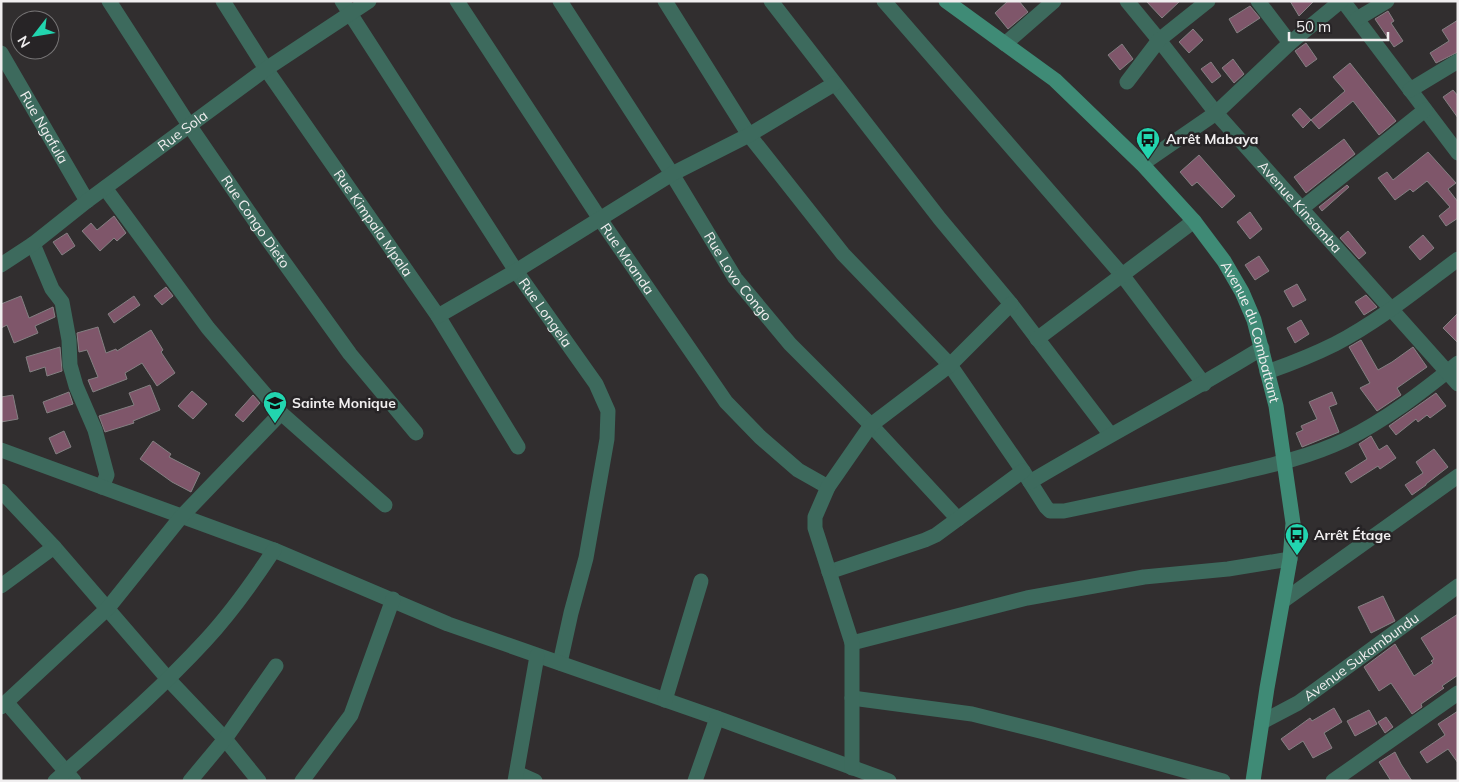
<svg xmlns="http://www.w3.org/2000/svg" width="1459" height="782" font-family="Mulish,sans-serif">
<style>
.building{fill:#7f566a;stroke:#848082}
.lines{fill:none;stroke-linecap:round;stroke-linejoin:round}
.street{stroke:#3d6a5d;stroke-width:15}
.secondary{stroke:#3f8b76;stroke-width:15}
.labels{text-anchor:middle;stroke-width:5;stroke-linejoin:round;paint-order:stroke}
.street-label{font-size:14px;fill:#f0eeef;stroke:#272426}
.poi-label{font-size:14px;font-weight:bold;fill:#f0eeef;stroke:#272426;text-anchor:start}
</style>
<rect width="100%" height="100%" fill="#312e2f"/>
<!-- building -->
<g class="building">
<polygon points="1008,1 1019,1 1028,12 1008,29 995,13"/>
<polygon points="1146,1 1180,1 1162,18"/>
<polygon points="1290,1 1314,1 1299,16"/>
<polygon points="1250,6 1260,18 1237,33 1229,19"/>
<polygon points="1388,11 1394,21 1391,23 1403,41 1394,47 1375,19"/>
<polygon points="1458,20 1458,52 1436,63 1430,53 1449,41 1442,30"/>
<polygon points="1193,29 1203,40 1189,53 1179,42"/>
<polygon points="1306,43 1317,59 1306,67 1295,51"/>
<polygon points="1122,44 1133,59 1120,70 1108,55"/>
<polygon points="1233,59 1244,74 1234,83 1222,68"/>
<polygon points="1211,62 1221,76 1212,83 1201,69"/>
<polygon points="1350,63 1396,121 1379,135 1353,101 1319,129 1311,120 1345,91 1333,77"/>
<polygon points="1453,90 1458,96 1458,118 1443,97"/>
<polygon points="1300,108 1311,120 1303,128 1292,115"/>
<polygon points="1344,139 1355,154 1306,193 1294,177"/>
<polygon points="1428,152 1456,183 1448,189 1458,202 1458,218 1446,226 1439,216 1450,207 1427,181 1413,192 1410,189 1395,200 1378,178 1387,172 1393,180"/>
<polygon points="1199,155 1235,196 1222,208 1197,182 1192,186 1180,172"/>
<polygon points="1347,185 1349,187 1322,211 1319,207"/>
<polygon points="1250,212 1262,229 1250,239 1237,222"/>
<polygon points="114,216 126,233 117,241 114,238 100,251 82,231 91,223 97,230"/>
<polygon points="1348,231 1366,253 1359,259 1340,238"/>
<polygon points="67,233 75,246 62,255 53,242"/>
<polygon points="1423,235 1434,248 1420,260 1409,247"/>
<polygon points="1259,256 1269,271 1255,280 1245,265"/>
<polygon points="1297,284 1306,300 1293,307 1284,291"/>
<polygon points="166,287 173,296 162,305 154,296"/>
<polygon points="1366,295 1377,307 1364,315 1355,302"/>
<polygon points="21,296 29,318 53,307 55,317 35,326 38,333 14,343 7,325 1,328 1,304"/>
<polygon points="134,296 140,305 114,323 108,314"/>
<polygon points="1458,313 1458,343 1443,328"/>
<polygon points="1301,320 1309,334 1295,343 1287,328"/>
<polygon points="98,327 106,353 116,349 117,351 151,330 163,350 161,352 175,373 157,386 142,363 125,373 127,379 93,392 88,380 98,377 87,350 79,352 77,333"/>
<polygon points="1361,340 1378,370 1392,362 1413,347 1427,367 1397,388 1401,395 1377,411 1360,388 1370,383 1349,347"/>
<polygon points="60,347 62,371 47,376 45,367 30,372 26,357"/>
<polygon points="150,385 160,410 133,421 134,423 105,432 99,416 134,405 129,393"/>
<polygon points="192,391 207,404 193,419 178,406"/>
<polygon points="69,392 73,404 47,413 43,402"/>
<polygon points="1332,392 1337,404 1329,407 1339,432 1302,447 1296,433 1303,430 1301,426 1317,419 1309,402"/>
<polygon points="1436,393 1446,406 1430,418 1427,415 1418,422 1416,419 1396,435 1389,426"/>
<polygon points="13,395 18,419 1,422 1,397"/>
<polygon points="253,395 260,403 243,422 235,415"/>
<polygon points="64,431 71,447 56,454 49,438"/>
<polygon points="1371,436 1379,450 1387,445 1396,458 1380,469 1378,466 1351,483 1345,473 1367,459 1359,444"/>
<polygon points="153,441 171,454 169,457 200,473 191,492 172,482 140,459"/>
<polygon points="1434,449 1448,467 1426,484 1426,485 1412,495 1405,485 1423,473 1416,462"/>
<polygon points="1383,596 1395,621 1371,633 1358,607"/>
<polygon points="1458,614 1458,675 1442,686 1444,688 1421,704 1422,707 1412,714 1391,683 1379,691 1364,667 1395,644 1414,676 1433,663 1431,661 1434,659 1421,638"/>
<polygon points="1334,708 1342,722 1324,733 1332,748 1313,758 1303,741 1289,750 1281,739 1310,718 1312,721"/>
<polygon points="1369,710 1377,724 1355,736 1347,721"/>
<polygon points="1458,711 1458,763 1448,749 1427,763 1420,752 1445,735 1438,724"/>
<polygon points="1386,717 1393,727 1385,733 1378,722"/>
<polygon points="1395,752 1401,764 1412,781 1391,781 1379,762"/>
</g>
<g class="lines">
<!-- street -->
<g class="street">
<path id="s1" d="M109 1 189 125 268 240 350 354 416 433"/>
<path id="s2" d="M223 1 266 69 438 316 518 447"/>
<path id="s3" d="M342 1 516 271 596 384 608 411 607 439 586 558 571 613 560 663"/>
<path id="s4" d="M457 1 600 219 726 402 760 437 798 470 828 487"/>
<path id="s5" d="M560 1 672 174 735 278 790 344 871 425 958 519"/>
<path d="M665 1 749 135 843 254 950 365 1023 471 1046 507 1050 511H1064C1116 500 1168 489 1221 477 1263 467 1305 459 1345 440 1386 420 1422 392 1458 363"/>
<polyline points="771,1 940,219 1011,304 1110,434"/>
<polyline points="884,1 1123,276 1204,384"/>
<path id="s6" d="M1127 1 1159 40 1216 113 1458 384"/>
<polyline points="1258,1 1290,43"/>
<polyline points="1343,1 1458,153"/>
<polyline points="1357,19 1387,1"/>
<polyline points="1005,44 1054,1"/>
<path id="s7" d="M1 53 87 201"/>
<polyline points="1127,82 1159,40 1208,1"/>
<polyline points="1410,90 1458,61"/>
<polyline points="1142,164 1216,113 1290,43 1341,1"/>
<polyline points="105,188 208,328 281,413 385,505"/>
<polyline points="1301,209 1425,110"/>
<polyline points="33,244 52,289 62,302 69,340 70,365 76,386 95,430 107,475 102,487"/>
<path id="s8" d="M1 265 33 244 87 201 266 69 369 1"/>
<polyline points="438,316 516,271 672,174 749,135 834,84"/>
<polyline points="1037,339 1194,221"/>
<path d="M1267 372C1290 364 1313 355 1335 344 1379 321 1418 289 1458 259"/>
<polyline points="1,450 274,550 448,624 717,718 889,781"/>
<path d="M1030 482C1107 436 1186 395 1262 348"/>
<polyline points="1,491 54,547 168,679 225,739 259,781"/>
<polyline points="829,572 925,540 936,535 1023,471"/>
<polyline points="1,586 54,547"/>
<polyline points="1283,601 1458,476"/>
<polyline points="852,643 1027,598 1144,577 1228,569 1290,559"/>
<polyline points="852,698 972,714 1048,733 1223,781"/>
<polyline points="665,700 701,581"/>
<polyline points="7,703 74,781"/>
<polyline points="1,707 108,608 181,517 281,413"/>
<path id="s9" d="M1262 722 1298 703 1458 586"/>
<polyline points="852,768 852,643 815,528 815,517 828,487 871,425 950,365 1011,304"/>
<polyline points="517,773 535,781"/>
<path d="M55 781C106 736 159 691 205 641 231 613 253 582 274 550"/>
<polyline points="190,781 225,739 276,666"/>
<polyline points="302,781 351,715 393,599"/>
<polyline points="515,781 537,656"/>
<polyline points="695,781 717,718"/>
<polyline points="1333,781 1458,693"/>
</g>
<!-- secondary -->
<path class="secondary" id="s10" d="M946 1 1055 80 1142 164 1194 221 1224 261 1242 292 1254 320 1276 406 1293 523 1290 559 1267 688 1253 781"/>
</g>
<!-- icons -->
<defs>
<g id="bus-pin" transform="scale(1.25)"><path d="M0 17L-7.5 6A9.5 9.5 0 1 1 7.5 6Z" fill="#22d5af" stroke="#272426"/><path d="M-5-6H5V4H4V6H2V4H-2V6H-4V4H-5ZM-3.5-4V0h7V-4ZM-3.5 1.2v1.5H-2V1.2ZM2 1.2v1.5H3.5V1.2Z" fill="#111"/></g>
<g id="school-pin" transform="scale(1.25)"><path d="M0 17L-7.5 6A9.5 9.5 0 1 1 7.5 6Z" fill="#22d5af" stroke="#272426"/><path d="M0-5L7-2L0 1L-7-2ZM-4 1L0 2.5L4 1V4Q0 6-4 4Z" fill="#111"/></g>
</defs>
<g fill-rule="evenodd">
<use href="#bus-pin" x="1148" y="139"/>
<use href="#school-pin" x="275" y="403"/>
<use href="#bus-pin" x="1297" y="535"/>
</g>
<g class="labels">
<!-- street labels -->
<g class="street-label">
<text dy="5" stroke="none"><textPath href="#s7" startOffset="86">Rue Ngafula</textPath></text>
<text dy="5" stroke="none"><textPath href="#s8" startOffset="226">Rue Sola</textPath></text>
<text dy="5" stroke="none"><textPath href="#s6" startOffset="269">Avenue Kinsamba</textPath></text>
<text dy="5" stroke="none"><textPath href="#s1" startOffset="265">Rue Congo Dieto</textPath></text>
<text dy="5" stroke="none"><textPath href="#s2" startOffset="268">Rue Kimpala Mpala</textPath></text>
<text dy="5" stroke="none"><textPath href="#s4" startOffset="309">Rue Moanda</textPath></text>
<text dy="5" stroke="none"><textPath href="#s5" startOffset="328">Rue Lovo Congo</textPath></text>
<text dy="5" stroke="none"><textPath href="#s3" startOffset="372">Rue Longela</textPath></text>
<text dy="5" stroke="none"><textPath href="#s10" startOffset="459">Avenue du Combattant</textPath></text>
<text dy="5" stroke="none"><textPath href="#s9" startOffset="119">Avenue Sukambundu</textPath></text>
</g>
<!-- poi labels -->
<g class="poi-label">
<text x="1166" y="144">Arrêt Mabaya</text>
<text x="292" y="408">Sainte Monique</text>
<text x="1314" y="540">Arrêt Étage</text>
</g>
</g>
<!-- border -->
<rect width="1459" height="782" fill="none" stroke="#f0eeef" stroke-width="5"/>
<!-- north arrow -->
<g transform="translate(35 35) rotate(239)"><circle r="24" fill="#272426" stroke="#777576"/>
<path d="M0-4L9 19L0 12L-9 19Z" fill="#22d5af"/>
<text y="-8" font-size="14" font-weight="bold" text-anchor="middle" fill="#f0eeef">N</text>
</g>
<!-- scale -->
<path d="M1289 32v8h99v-8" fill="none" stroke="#f0eeef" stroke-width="2.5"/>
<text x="1296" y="32" font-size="15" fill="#f0eeef" stroke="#272426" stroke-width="4" paint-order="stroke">50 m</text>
</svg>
